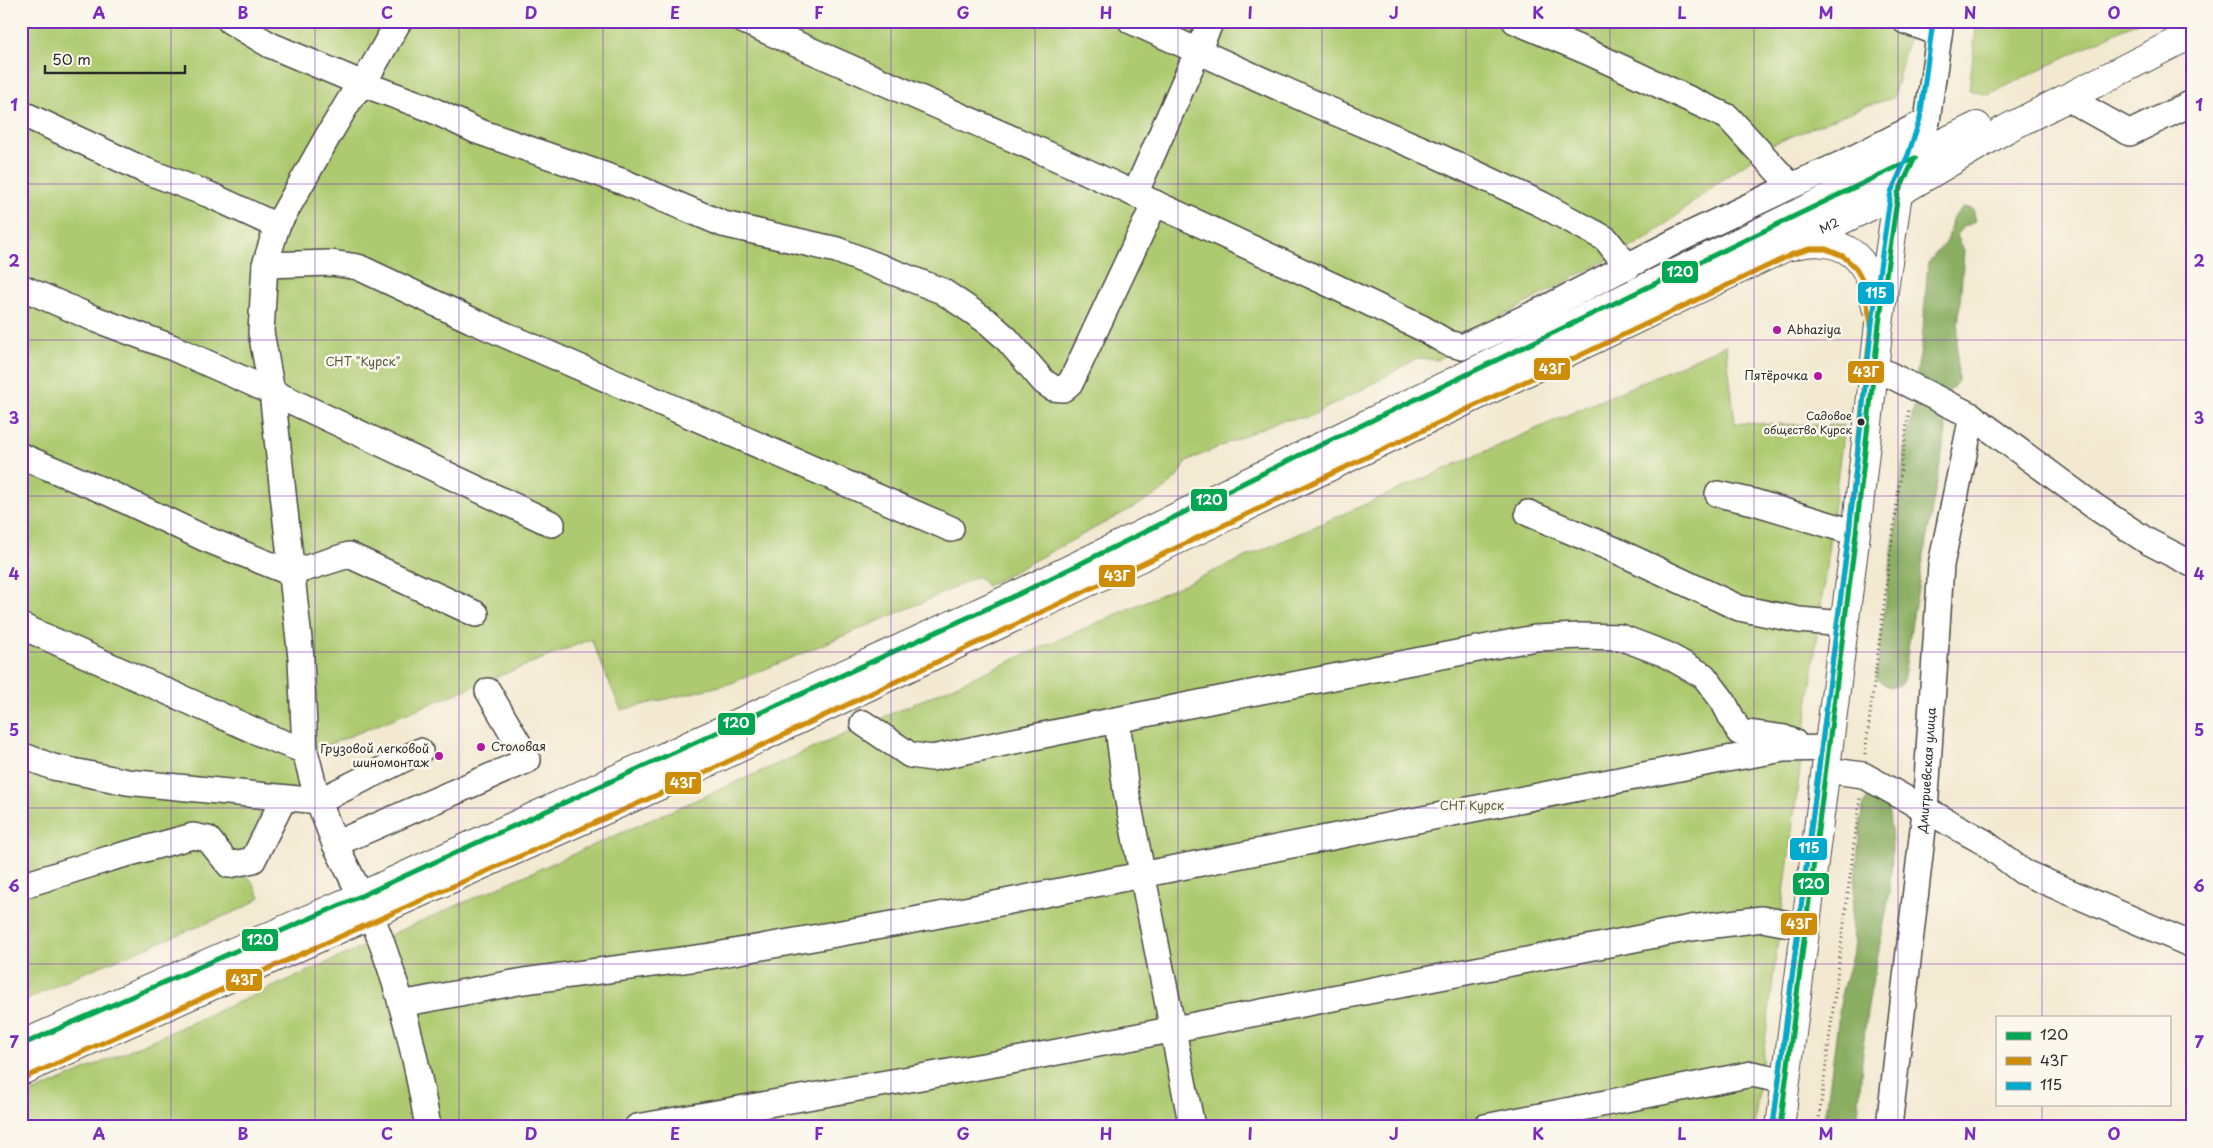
<svg xmlns="http://www.w3.org/2000/svg" width="2213" height="1148" font-family="'Playpen Sans',sans-serif">
<style>
.green{fill:#adca70;stroke:#6c7a4e}
.forest{fill:#8aae62;stroke:#5a6c46}
.lines{fill:none;stroke-linecap:round;stroke-linejoin:round}
.minor-casing{stroke:#494844;stroke-width:28}
.major-casing{stroke:#494844;stroke-width:30}
.highway-casing{stroke:#494844;stroke-width:30}
.path{stroke:#494844;stroke-width:3;stroke-dasharray:1 4;stroke-linecap:butt}
.minor{stroke:#fff;stroke-width:25}
.major{stroke:#fff;stroke-width:28}
.highway{stroke:#fff;stroke-width:28}
.bus-1-casing{stroke:#fbf7ec;stroke-width:9}
.bus-2-casing{stroke:#fbf7ec;stroke-width:9}
.bus-3-casing{stroke:#fbf7ec;stroke-width:9}
.bus-1{stroke:#00a651;stroke-width:5}
.bus-2{stroke:#ce8d09;stroke-width:5}
.bus-3{stroke:#00a9ce;stroke-width:5}
.grid{fill:none;stroke:#7b2cbf;stroke-width:1;stroke-opacity:0.55}
.poi-dot{fill:#b5179e;stroke:#fbf7ec;stroke-width:2}
.bus-dot{fill:#2b2b2b;stroke:#fbf7ec;stroke-width:2}
.labels{text-anchor:middle;stroke-width:5;stroke-linejoin:round;paint-order:stroke}
.bus-label{font-size:11px;fill:#2b2b2b;stroke:#fbf7ec;text-anchor:end}
.street-label{font-size:12px;fill:#2b2b2b;stroke:#fbf7ec}
.poi-label{font-size:12px;fill:#2b2b2b;stroke:#fbf7ec;text-anchor:start}
.park-label{font-size:12px;fill:#525b40;stroke:#fbf7ec}
.line-badge{stroke:#fbf7ec;stroke-width:2}
.badge-label{font-size:14px;text-anchor:middle;font-weight:bold;fill:#fff}
.neatline{fill:none;stroke:#7b2cbf;stroke-width:2}
.grid-label{font-size:16px;text-anchor:middle;font-weight:bold;fill:#7b2cbf}
</style>
<rect width="100%" height="100%" fill="#fbf7ec"/>
<filter id="ink" filterUnits="userSpaceOnUse"><feTurbulence type="fractalNoise" baseFrequency=".02" numOctaves="2"/><feDisplacementMap in="SourceGraphic" scale="10" xChannelSelector="R" yChannelSelector="G"/><feConvolveMatrix kernelMatrix="1 2 1 2 8 2 1 2 1" color-interpolation-filters="sRGB"/></filter>
<filter id="wash" filterUnits="userSpaceOnUse"><feTurbulence type="fractalNoise" baseFrequency=".0096" numOctaves="4" result="noise"/><feDisplacementMap in="SourceGraphic" scale="20" xChannelSelector="R" yChannelSelector="G"/><feGaussianBlur stdDeviation="1.12" result="paint"/><feColorMatrix in="noise" values="0 0 0 0 0 0 0 0 0 0 0 0 0 0 0 0 0 1.4 0 .05"/><feComposite in="paint" operator="in"/></filter>
<g filter="url(#wash)">
<rect width="100%" height="100%" fill="#f3e9d1"/>
<!-- green -->
<g class="green">
<polygon points="21,21 1913,21 1893,98 1865,106 1773,144 1719,182 1648,238 1491,322 1438,360 1417,358 1365,388 1309,417 1278,421 1187,461 1179,475 1160,493 987,586 978,576 928,600 732,683 621,710 591,639 313,751 306,794 261,803 258,829 243,874 251,880 260,897 244,908 71,978 21,1003"/>
<polygon points="1977,21 2139,21 1988,95 1969,90"/>
<polygon points="1726,345 1735,423 1844,426 1754,1127 21,1127 21,1098"/>
</g>
<!-- forest -->
<g class="forest">
<polygon points="1963,207 1973,209 1976,221 1964,227 1957,235 1964,251 1957,341 1958,381 1948,393 1916,378 1922,342 1928,263 1948,239 1952,219"/>
<polygon points="1922,398 1944,409 1946,430 1912,622 1903,683 1891,688 1876,679 1906,441 1914,407"/>
<path d="M1867 798H1876L1887 804C1902 871 1879 939 1868 1006 1862 1046 1861 1086 1857 1127H1824L1842 991 1855 944 1851 923 1862 809Z"/>
</g>
</g>
<g filter="url(#ink)">
<g class="lines">
<!-- minor casing -->
<g class="minor-casing">
<g id="minor">
<polyline points="230,21 270,45 363,84 426,107 477,131 621,181 723,224 837,250 942,291 988,322 1006,338 1044,382 1053,388 1063,389 1071,382 1155,203"/>
<polyline points="744,21 1070,164 1338,288 1422,328 1448,343 1462,347 1544,309 1678,240 1791,186 1846,162 1927,121"/>
<polyline points="1131,21 1320,106 1438,156 1541,204 1606,239 1628,267"/>
<polyline points="1515,21 1588,52 1728,117 1791,186"/>
<polyline points="1905,21 1939,33"/>
<polyline points="2067,98 2130,133 2192,103"/>
<polyline points="21,113 144,170 210,195 277,226"/>
<polyline points="1922,137 1927,121 1941,21"/>
<polyline points="1135,194 1211,21"/>
<polyline points="265,265 331,263 358,267 471,320 951,529"/>
<polyline points="21,287 95,319 171,347 272,392 552,524"/>
<polyline points="1874,367 1972,416 2094,506 2147,541 2192,564"/>
<polyline points="21,456 109,493 206,539 291,573 349,555 476,614"/>
<polyline points="1718,494 1754,502 1856,533"/>
<polyline points="1528,513 1615,550 1739,608 1799,620 1844,624"/>
<polyline points="21,626 271,738 305,751"/>
<polyline points="1117,720 1126,791 1192,1127"/>
<polyline points="863,723 910,755 932,758 1184,706 1535,638 1581,636 1620,637 1665,654 1704,676 1723,701 1739,732 1784,738 1794,742"/>
<polyline points="21,755 53,767 127,782 319,801 420,751"/>
<polyline points="1826,770 1863,775 1984,842 2023,872 2192,945"/>
<polyline points="335,844 528,760 488,691"/>
<polyline points="21,886 108,859 193,836 208,839 229,865 253,860 284,798"/>
<polyline points="361,896 335,844 316,794 305,751 301,658 272,392 261,332 265,265 277,226 328,136 352,96 363,84 399,21"/>
<path d="M371 915C399 983 416 1054 428 1127"/>
<polyline points="401,1004 524,981 705,957 904,922 1710,762 1784,749 1829,748"/>
<polyline points="637,1127 1006,1062 1691,928 1762,919 1805,927"/>
<polyline points="1485,1127 1752,1074 1786,1081"/>
<path id="s1" d="M1889 1127 1925 811 1941 565 1972 416"/>
</g>
</g>
<!-- major casing -->
<g class="major-casing">
<g id="major">
<path d="M1791 246C1822 237 1856 243 1869 277 1873 286 1874 297 1876 307"/>
<polyline points="1780,1127 1856,533 1879,324 1898,193 1907,175"/>
</g>
</g>
<!-- highway casing -->
<g class="highway-casing">
<g id="highway">
<polyline points="21,1045 361,896 1019,594 1977,126"/>
<path id="s2" d="M21 1071 663 784 1219 520 1898 193 2006 129 2192 34"/>
</g>
</g>
<!-- path -->
<g class="path">
<polyline points="1865,754 1909,408"/>
<polyline points="1818,1127 1860,798"/>
</g>
<!-- minor -->
<use href="#minor" class="minor"/>
<!-- major -->
<use href="#major" class="major"/>
<!-- highway -->
<use href="#highway" class="highway"/>
<!-- bus-1 casing -->
<g class="bus-1-casing">
<g id="bus-1">
<polyline points="21,1045 361,896 1019,594 1296,457 1915,158"/>
<polyline points="1780,1127 1856,533 1879,324 1898,193 1915,158"/>
</g>
</g>
<!-- bus-2 casing -->
<g class="bus-2-casing">
<polyline id="bus-2" points="24,1078 666,791 1793,254 1810,249 1826,249 1843,256 1854,266 1862,279 1871,324 1849,532 1773,1126"/>
</g>
<!-- bus-3 casing -->
<g class="bus-3-casing">
<polyline id="bus-3" points="1773,1126 1849,532 1872,323 1891,192 1908,155 1920,119 1933,21"/>
</g>
<!-- bus-1 -->
<use href="#bus-1" class="bus-1"/>
<!-- bus-2 -->
<use href="#bus-2" class="bus-2"/>
<!-- bus-3 -->
<use href="#bus-3" class="bus-3"/>
</g>
</g>
<!-- grid -->
<path class="grid" d="M171 21V1127M315 21V1127M459 21V1127M603 21V1127M747 21V1127M891 21V1127M1035 21V1127M1178 21V1127M1322 21V1127M1466 21V1127M1610 21V1127M1754 21V1127M1898 21V1127M2042 21V1017M21 184H2192M21 340H2192M21 496H2192M21 652H2192M21 808H2192M21 964H2192M2042 1104V1127"/>
<!-- markers -->
<g class="poi-dot">
<circle cx="1777" cy="330" r="5"/>
<circle cx="1818" cy="376" r="5"/>
<circle cx="481" cy="747" r="5"/>
<circle cx="439" cy="756" r="5"/>
</g>
<circle class="bus-dot" cx="1861" cy="422" r="4.5"/>
<g class="labels">
<!-- bus labels -->
<g class="bus-label">
<text x="1852" y="420">Садовое<tspan x="1852" dy="14">общество Курск</tspan></text>
</g>
<!-- street labels -->
<g class="street-label">
<text dy="4" stroke="none"><textPath href="#s2" startOffset="1996">М2</textPath></text>
<text dy="4" stroke="none"><textPath href="#s1" startOffset="359">Дмитриевская улица</textPath></text>
</g>
<!-- poi labels -->
<g class="poi-label">
<text x="1787" y="334">Abhaziya</text>
<text x="1808" y="380" text-anchor="end">Пятёрочка</text>
<text x="491" y="751">Столовая</text>
<text x="429" y="753" text-anchor="end">Грузовой легковой<tspan x="429" dy="14">шиномонтаж</tspan></text>
</g>
<!-- park labels -->
<g class="park-label">
<text x="363" y="366">СНТ "Курск"</text>
<text x="1472" y="810">СНТ Курск</text>
</g>
</g>
<g class="line-badge">
<rect x="1661" y="260" width="38" height="24" rx="5" fill="#00a651"/>
<rect x="1857" y="281" width="38" height="24" rx="5" fill="#00a9ce"/>
<rect x="1533" y="357" width="38" height="24" rx="5" fill="#ce8d09"/>
<rect x="1847" y="360" width="38" height="24" rx="5" fill="#ce8d09"/>
<rect x="1190" y="488" width="38" height="24" rx="5" fill="#00a651"/>
<rect x="1098" y="564" width="38" height="24" rx="5" fill="#ce8d09"/>
<rect x="717" y="712" width="39" height="24" rx="5" fill="#00a651"/>
<rect x="664" y="771" width="38" height="24" rx="5" fill="#ce8d09"/>
<rect x="1789" y="837" width="39" height="24" rx="5" fill="#00a9ce"/>
<rect x="1792" y="872" width="38" height="24" rx="5" fill="#00a651"/>
<rect x="1780" y="912" width="38" height="24" rx="5" fill="#ce8d09"/>
<rect x="241" y="928" width="38" height="24" rx="5" fill="#00a651"/>
<rect x="225" y="968" width="38" height="24" rx="5" fill="#ce8d09"/>
</g>
<g class="badge-label">
<text x="1680" y="277">120</text>
<text x="1876" y="298">115</text>
<text x="1552" y="374">43Г</text>
<text x="1866" y="377">43Г</text>
<text x="1209" y="505">120</text>
<text x="1117" y="581">43Г</text>
<text x="736" y="728">120</text>
<text x="683" y="788">43Г</text>
<text x="1809" y="853">115</text>
<text x="1811" y="889">120</text>
<text x="1799" y="929">43Г</text>
<text x="260" y="945">120</text>
<text x="244" y="985">43Г</text>
</g>
<!-- margin -->
<rect width="2213" height="1148" fill="none" stroke="#fbf7ec" stroke-width="55"/>
<!-- legend -->
<rect x="1996" y="1016" width="175" height="90" fill="#fbf7ec" stroke="#a8a59f"/>
<rect x="2006" y="1032" width="25" height="8" fill="#00a651" stroke="#a8a59f"/>
<text x="2040" y="1040" font-size="15" fill="#2b2b2b">120</text>
<rect x="2006" y="1057" width="25" height="8" fill="#ce8d09" stroke="#a8a59f"/>
<text x="2040" y="1066" font-size="15" fill="#2b2b2b">43Г</text>
<rect x="2006" y="1082" width="25" height="8" fill="#00a9ce" stroke="#a8a59f"/>
<text x="2040" y="1090" font-size="15" fill="#2b2b2b">115</text>
<!-- scale -->
<path d="M45 65v8h140v-8" fill="none" stroke="#2b2b2b" stroke-width="2.5"/>
<text x="52" y="65" font-size="15" fill="#2b2b2b" stroke="#fbf7ec" stroke-width="4" paint-order="stroke">50 m</text>
<rect x="28" y="28" width="2158" height="1092" class="neatline"/>
<g class="grid-label">
<text x="99" y="19">A</text>
<text x="243" y="19">B</text>
<text x="387" y="19">C</text>
<text x="531" y="19">D</text>
<text x="675" y="19">E</text>
<text x="819" y="19">F</text>
<text x="963" y="19">G</text>
<text x="1106" y="19">H</text>
<text x="1250" y="19">I</text>
<text x="1394" y="19">J</text>
<text x="1538" y="19">K</text>
<text x="1682" y="19">L</text>
<text x="1826" y="19">M</text>
<text x="1970" y="19">N</text>
<text x="2114" y="19">O</text>
<text x="14" y="111">1</text>
<text x="2199" y="111">1</text>
<text x="14" y="267">2</text>
<text x="2199" y="267">2</text>
<text x="14" y="424">3</text>
<text x="2199" y="424">3</text>
<text x="14" y="580">4</text>
<text x="2199" y="580">4</text>
<text x="14" y="736">5</text>
<text x="2199" y="736">5</text>
<text x="14" y="892">6</text>
<text x="2199" y="892">6</text>
<text x="14" y="1048">7</text>
<text x="2199" y="1048">7</text>
<text x="99" y="1140">A</text>
<text x="243" y="1140">B</text>
<text x="387" y="1140">C</text>
<text x="531" y="1140">D</text>
<text x="675" y="1140">E</text>
<text x="819" y="1140">F</text>
<text x="963" y="1140">G</text>
<text x="1106" y="1140">H</text>
<text x="1250" y="1140">I</text>
<text x="1394" y="1140">J</text>
<text x="1538" y="1140">K</text>
<text x="1682" y="1140">L</text>
<text x="1826" y="1140">M</text>
<text x="1970" y="1140">N</text>
<text x="2114" y="1140">O</text>
</g>
</svg>
